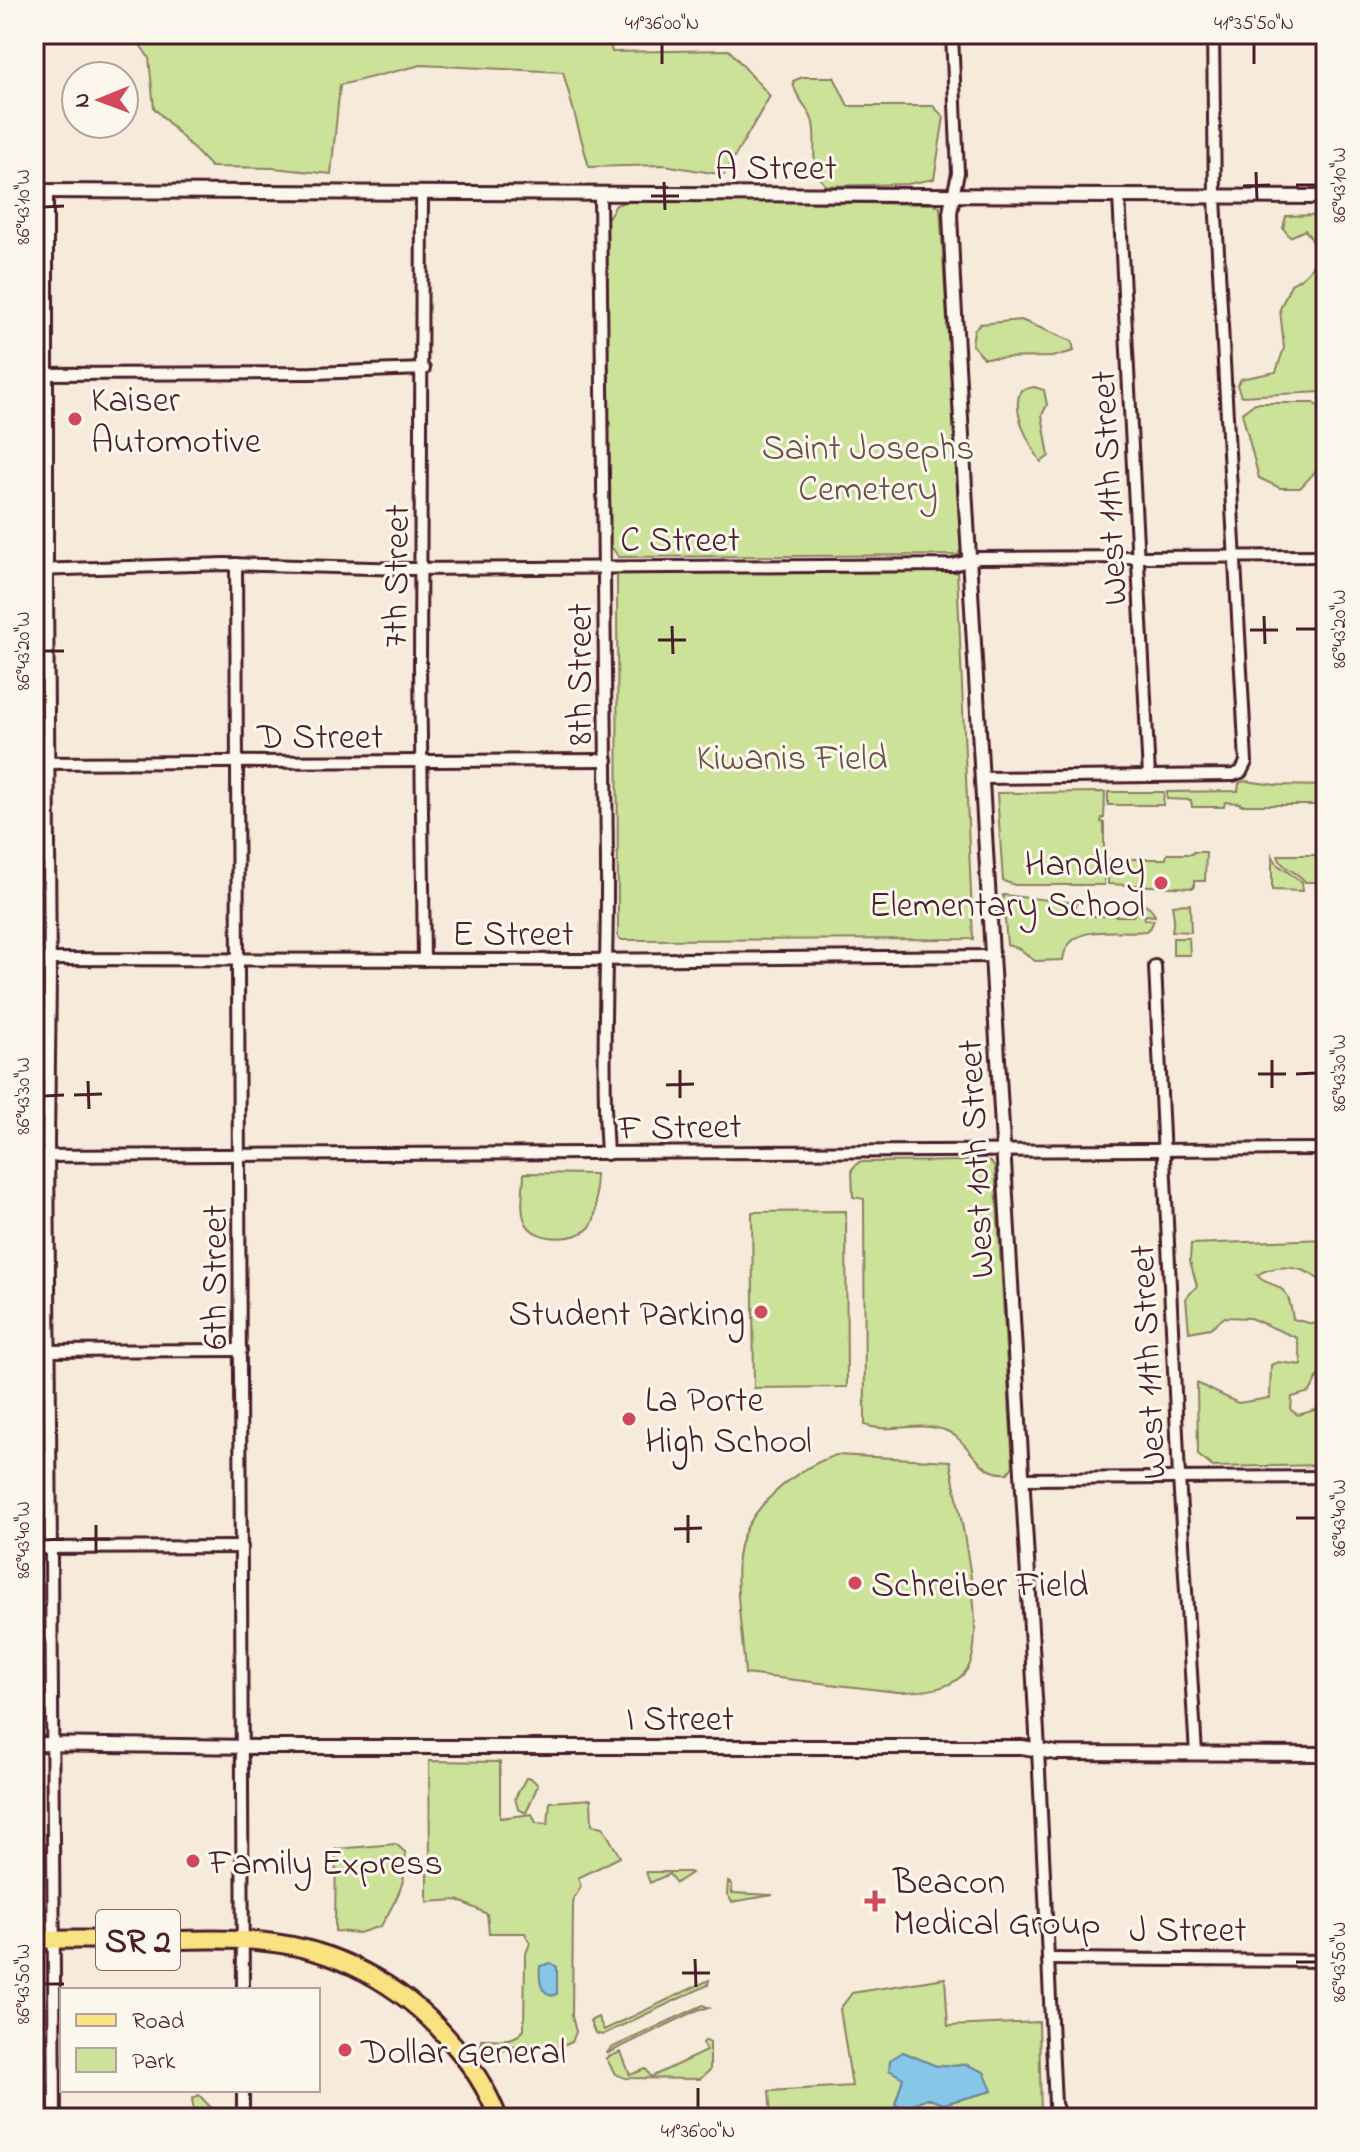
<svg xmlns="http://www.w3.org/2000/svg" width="1360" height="2152" font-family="'Indie Flower',sans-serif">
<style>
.green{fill:#cbe298;stroke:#8a8062;stroke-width:2;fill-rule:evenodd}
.water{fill:#86c6e6;stroke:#6e839b;stroke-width:2}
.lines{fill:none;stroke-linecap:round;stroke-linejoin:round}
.minor-casing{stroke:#4a1f2b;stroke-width:16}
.tertiary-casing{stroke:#4a1f2b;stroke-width:18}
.primary-casing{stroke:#4a1f2b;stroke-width:22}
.minor{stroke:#fbf7ec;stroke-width:10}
.tertiary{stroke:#fbf7ec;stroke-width:12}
.primary{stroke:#f8e281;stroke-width:16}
.ticks{fill:none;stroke:#4a1f2b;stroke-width:3}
.poi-dot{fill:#d1495b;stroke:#fbf7ec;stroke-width:3}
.labels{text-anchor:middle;stroke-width:6;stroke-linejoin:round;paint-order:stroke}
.shield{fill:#fbf7ec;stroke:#7f6065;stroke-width:2}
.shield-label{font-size:34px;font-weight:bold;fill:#4a1f2b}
.street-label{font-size:36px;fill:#4a1f2b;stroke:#fbf7ec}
.poi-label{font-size:36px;fill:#4a1f2b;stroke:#fbf7ec;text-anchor:start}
.park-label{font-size:36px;fill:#6a5046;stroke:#fbf7ec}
.neatline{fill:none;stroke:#4a1f2b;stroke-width:3}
.ticks-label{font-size:20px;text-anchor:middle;fill:#4a1f2b}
</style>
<rect width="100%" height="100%" fill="#f6eada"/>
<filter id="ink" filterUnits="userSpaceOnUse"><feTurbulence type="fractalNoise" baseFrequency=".0125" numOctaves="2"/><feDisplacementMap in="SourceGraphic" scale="16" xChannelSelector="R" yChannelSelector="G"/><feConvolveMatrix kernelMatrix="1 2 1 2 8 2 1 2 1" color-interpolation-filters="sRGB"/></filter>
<g filter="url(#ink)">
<!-- green -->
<g class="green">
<polygon points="133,34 608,34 612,52 729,50 770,96 724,175 664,165 589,167 563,72 421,65 340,85 331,174 273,168 211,167 154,108 149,58"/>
<path d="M803 77H834L848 106H933L944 117 934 179 908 184 826 186C807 164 818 148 813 123 810 108 794 97 793 81Z"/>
<polygon points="630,200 933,204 940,207 961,549 958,555 619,557 609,544 607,219 616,205"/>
<path d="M1321 215 1326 219V386L1322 392 1241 396 1237 385 1241 379 1276 372 1284 348 1280 309 1291 284C1315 272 1324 252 1305 230L1290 237 1283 228 1286 216Z"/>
<polygon points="1021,320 1072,341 1074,351 1052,357 984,358 972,345 974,330 980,324"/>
<path d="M1034 387 1044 390 1047 405 1042 415 1049 456 1041 462C1030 445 1010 411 1021 390Z"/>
<path d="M1255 403H1314L1326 414C1326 457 1331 457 1300 488H1280L1259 478 1242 413Z"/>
<polygon points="957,570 973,939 622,940 618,937 617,573"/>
<polygon points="1245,781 1276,785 1326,786 1326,805 1240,805 1240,803 1225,802 1224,807 1192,807 1191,800 1167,799 1167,792 1238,791 1239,783"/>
<polygon points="1105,792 1104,818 1102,818 1101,822 1104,823 1104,885 1015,885 1003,881 997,793"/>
<polygon points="1108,792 1164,792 1163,805 1108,805"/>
<polygon points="1193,852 1206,852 1205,881 1194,881 1194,888 1108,884 1108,859 1166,859 1167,854 1192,854"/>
<polygon points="1272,855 1278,865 1302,882 1303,891 1272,890"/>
<path d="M1278 855H1326V891H1316V882H1305C1297 870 1281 870 1278 855Z"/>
<path d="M1003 895 1077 903 1074 913 1078 916H1133L1141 904C1148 904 1153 909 1155 916L1145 915 1144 919 1154 920 1151 927 1146 931C1119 935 1068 920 1063 960L1035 961 1020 949 1007 945Z"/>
<polygon points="1190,904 1191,932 1172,931 1174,918 1172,905"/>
<polygon points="1173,938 1189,938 1190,955 1173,955"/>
<path d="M983 1161 991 1162 995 1168 1013 1466 1008 1473C977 1476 971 1442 947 1431 922 1420 889 1434 865 1425L864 1199 853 1197 852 1169 859 1162Z"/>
<path d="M524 1173 595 1174C595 1188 599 1211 592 1224 582 1242 535 1243 526 1223 519 1211 524 1187 524 1173Z"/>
<polygon points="846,1211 847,1387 754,1388 752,1212"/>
<path d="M1326 1239V1283C1319 1281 1315 1276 1309 1273 1292 1265 1271 1266 1257 1275 1264 1284 1271 1282 1280 1288 1290 1295 1291 1308 1293 1319L1313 1324 1326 1320V1378L1319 1374 1310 1392 1292 1397 1291 1410 1298 1415 1315 1410 1326 1411V1465L1213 1467 1198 1455 1197 1383 1238 1403 1270 1398 1271 1365 1278 1362 1302 1365 1297 1338 1250 1318 1225 1317 1210 1328 1189 1332 1186 1298 1197 1286 1190 1261 1191 1244Z"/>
<path d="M836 1455 950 1461C957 1504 989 1632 968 1668 954 1691 920 1692 897 1692L745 1674C743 1638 735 1594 738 1557 742 1511 795 1469 836 1455Z"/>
<path d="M429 1761 500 1762V1818L532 1814 536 1823 548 1824 550 1802 591 1799 592 1825 603 1827 620 1857 578 1878 581 1887 574 1898 573 1906 572 2016 576 2032 572 2042C551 2053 541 2042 520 2045 511 2046 503 2051 495 2053L481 2047V2039C497 2038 512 2044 524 2030L525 1956 530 1943 525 1933H489L487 1914 458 1900 427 1902V1867L430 1859Z"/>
<polygon points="526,1778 531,1778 538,1785 526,1813 518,1809 515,1798"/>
<path d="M396 1844 405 1852C410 1878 394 1904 381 1926L359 1933 335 1931 336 1849Z"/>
<polygon points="646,1872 689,1872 691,1873 676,1883 669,1874 650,1883"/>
<polygon points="728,1882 732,1884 732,1893 773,1895 732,1902 727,1894"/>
<path d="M945 1978 948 2026 1039 2022 1041 2118H771L769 2091 852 2086 840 2009 852 1993ZM903 2052 936 2066 966 2064 984 2073 992 2091 943 2104 927 2098 904 2107 895 2104 903 2078Z"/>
<polygon points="709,1980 708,1985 602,2035 595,2033 590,2021 598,2017 604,2030"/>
<polygon points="703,2005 709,2008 700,2009 606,2054 611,2048"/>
<polygon points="706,2040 710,2042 710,2070 700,2079 625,2078 615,2074 606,2058 621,2052 630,2075 646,2069 651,2077 706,2051 703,2043"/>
<polygon points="199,2095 217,2114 215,2118 195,2118 192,2099"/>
</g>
<!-- water -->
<g class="water">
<path d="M551 1963 557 1967V1994L552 1996C539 1991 539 1979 540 1966Z"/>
<polygon points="903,2052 936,2066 965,2064 984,2072 992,2091 943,2104 927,2098 905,2107 895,2105 903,2078 889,2070 890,2060"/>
</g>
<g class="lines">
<!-- minor casing -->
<g class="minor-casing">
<g id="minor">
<polyline points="952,34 958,173 953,196"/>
<polyline points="47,191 47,587 50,977 48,1141 55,2118"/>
<polyline points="422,193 420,666 424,960"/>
<path d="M600 194C602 417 606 640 607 862 608 959 601 1057 607 1154"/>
<polyline points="1119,196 1149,776"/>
<polyline points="34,374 312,373 424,369"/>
<polyline points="236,564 243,1990"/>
<polyline points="34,570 225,564 407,569 953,565 979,558 1326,556"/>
<polyline points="34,763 607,760"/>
<polyline points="982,778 1233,775 1241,772 1246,762 1215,198 1213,34"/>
<polyline points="34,959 580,960 992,956"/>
<polyline points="1155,966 1179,1477 1196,1754"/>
<polyline points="34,1156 1326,1149"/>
<polyline points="34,1351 241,1350"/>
<polyline points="1023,1479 1326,1477"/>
<polyline points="34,1548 242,1547"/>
<polyline points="1038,1750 1055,2104 1060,2118"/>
<polyline points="1049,1959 1326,1961"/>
<polyline points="243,2090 243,2118"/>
</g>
</g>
<!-- tertiary casing -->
<g class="tertiary-casing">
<g id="tertiary">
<polyline points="34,191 1326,197"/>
<polyline points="953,196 950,213 953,280 1038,1750"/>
<polyline points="34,1744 255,1747 1022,1747 1056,1753 1326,1754"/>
</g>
</g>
<!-- primary casing -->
<g class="primary-casing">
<path id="primary" d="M34 1940C79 1939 124 1940 169 1940 201 1940 234 1938 266 1942 336 1949 400 1984 446 2036 468 2060 487 2087 498 2118"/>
</g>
<!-- minor -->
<use href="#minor" class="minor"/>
<!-- tertiary -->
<use href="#tertiary" class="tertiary"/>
<!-- primary -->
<use href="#primary" class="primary"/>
</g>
</g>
<!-- ticks -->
<path class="ticks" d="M662 44V64M1254 44V64M1256 172 1257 200M664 182 665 210M1296 185H1316M1243 186 1270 185M651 196H679M44 207 64 206M1264 616 1265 644M672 626 673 654M1296 629H1316M1250 630H1278M658 640H686M44 651H64M1272 1060V1088M680 1070V1098M1258 1074H1286M1296 1074 1316 1073M88 1081 89 1109M666 1085 694 1084M74 1095 102 1094M44 1096 64 1095M688 1515V1543M1296 1518H1316M96 1525V1553M674 1529 702 1528M82 1539H110M44 1540 64 1539M695 1959 696 1987M1296 1962H1316M682 1973H710M44 1984H64M698 2088V2108"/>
<!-- markers -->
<g class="poi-dot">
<circle cx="75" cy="419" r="8"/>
<circle cx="1161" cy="883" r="8"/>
<circle cx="761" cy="1312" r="8"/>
<circle cx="629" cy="1419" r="8"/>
<circle cx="855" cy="1583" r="8"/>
<circle cx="193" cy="1861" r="8"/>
<path d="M871 1889h8v8h8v8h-8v8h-8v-8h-8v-8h8z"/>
<circle cx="345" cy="2050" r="8"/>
</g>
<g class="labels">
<!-- shield labels -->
<rect class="shield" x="96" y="1910" width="84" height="60" rx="6"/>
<g class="shield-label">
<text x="138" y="1952">SR 2</text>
</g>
<!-- street labels -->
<g class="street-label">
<text x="776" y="179">A Street</text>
<text transform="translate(1107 488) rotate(-93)" y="13">West 11th Street</text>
<text x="680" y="551">C Street</text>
<text transform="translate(394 576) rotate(-89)" y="13">7th Street</text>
<text transform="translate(578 674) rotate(-90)" y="13">8th Street</text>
<text x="320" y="748">D Street</text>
<text x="513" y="945">E Street</text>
<text transform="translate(680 1125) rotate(-1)" y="13">F Street</text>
<text transform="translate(974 1159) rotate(-93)" y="13">West 10th Street</text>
<text transform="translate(213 1277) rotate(-90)" y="13">6th Street</text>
<text transform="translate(1146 1362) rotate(-93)" y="13">West 11th Street</text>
<text x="680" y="1730">I Street</text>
<text x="1188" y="1941">J Street</text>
</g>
<!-- poi labels -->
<g class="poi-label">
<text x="91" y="411">Kaiser<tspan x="91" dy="41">Automotive</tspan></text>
<text x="1145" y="875" text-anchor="end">Handley<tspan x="1145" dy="41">Elementary School</tspan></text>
<text x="745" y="1325" text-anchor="end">Student Parking</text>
<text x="645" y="1411">La Porte<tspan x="645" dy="41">High School</tspan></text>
<text x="871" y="1596">Schreiber Field</text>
<text x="209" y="1874">Family Express</text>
<text x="893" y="1893">Beacon<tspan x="893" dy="41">Medical Group</tspan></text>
<text x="361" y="2063">Dollar General</text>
</g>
<!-- park labels -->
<g class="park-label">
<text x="868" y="459">Saint Josephs<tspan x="868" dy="41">Cemetery</tspan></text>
<text x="792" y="769">Kiwanis Field</text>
</g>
</g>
<!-- margin -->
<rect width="1360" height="2152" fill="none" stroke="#fbf7ec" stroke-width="88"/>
<!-- legend -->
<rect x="60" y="1988" width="260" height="104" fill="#fbf7ec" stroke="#b4a19f" stroke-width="2"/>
<rect x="76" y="2014" width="40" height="12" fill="#f8e281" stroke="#b4a19f" stroke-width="2"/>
<text x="132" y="2028" font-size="24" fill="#4a1f2b">Road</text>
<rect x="76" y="2048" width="40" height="24" fill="#cbe298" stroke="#b4a19f" stroke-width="2"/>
<text x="132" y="2068" font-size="24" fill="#4a1f2b">Park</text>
<!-- north arrow -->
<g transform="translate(100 100) rotate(269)"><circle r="38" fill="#fbf7ec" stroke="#b4a19f" stroke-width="2"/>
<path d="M0-6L14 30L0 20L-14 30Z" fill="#d1495b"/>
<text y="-12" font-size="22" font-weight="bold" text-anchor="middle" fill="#4a1f2b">N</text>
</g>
<rect x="44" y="44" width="1272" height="2064" class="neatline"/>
<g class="ticks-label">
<text x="662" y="29">41°36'00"N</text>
<text x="1254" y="29">41°35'50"N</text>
<text transform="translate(1338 185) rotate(-90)" y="7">86°43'10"W</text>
<text transform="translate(22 207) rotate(-90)" y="7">86°43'10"W</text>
<text transform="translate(1338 629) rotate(-90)" y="7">86°43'20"W</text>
<text transform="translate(22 651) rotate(-90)" y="7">86°43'20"W</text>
<text transform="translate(1338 1073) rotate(-90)" y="7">86°43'30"W</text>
<text transform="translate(22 1096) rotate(-90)" y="7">86°43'30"W</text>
<text transform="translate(1338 1518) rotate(-90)" y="7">86°43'40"W</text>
<text transform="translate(22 1540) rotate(-90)" y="7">86°43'40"W</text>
<text transform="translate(1338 1962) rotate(-90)" y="7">86°43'50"W</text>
<text transform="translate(22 1984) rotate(-90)" y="7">86°43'50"W</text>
<text x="698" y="2137">41°36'00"N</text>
</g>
</svg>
